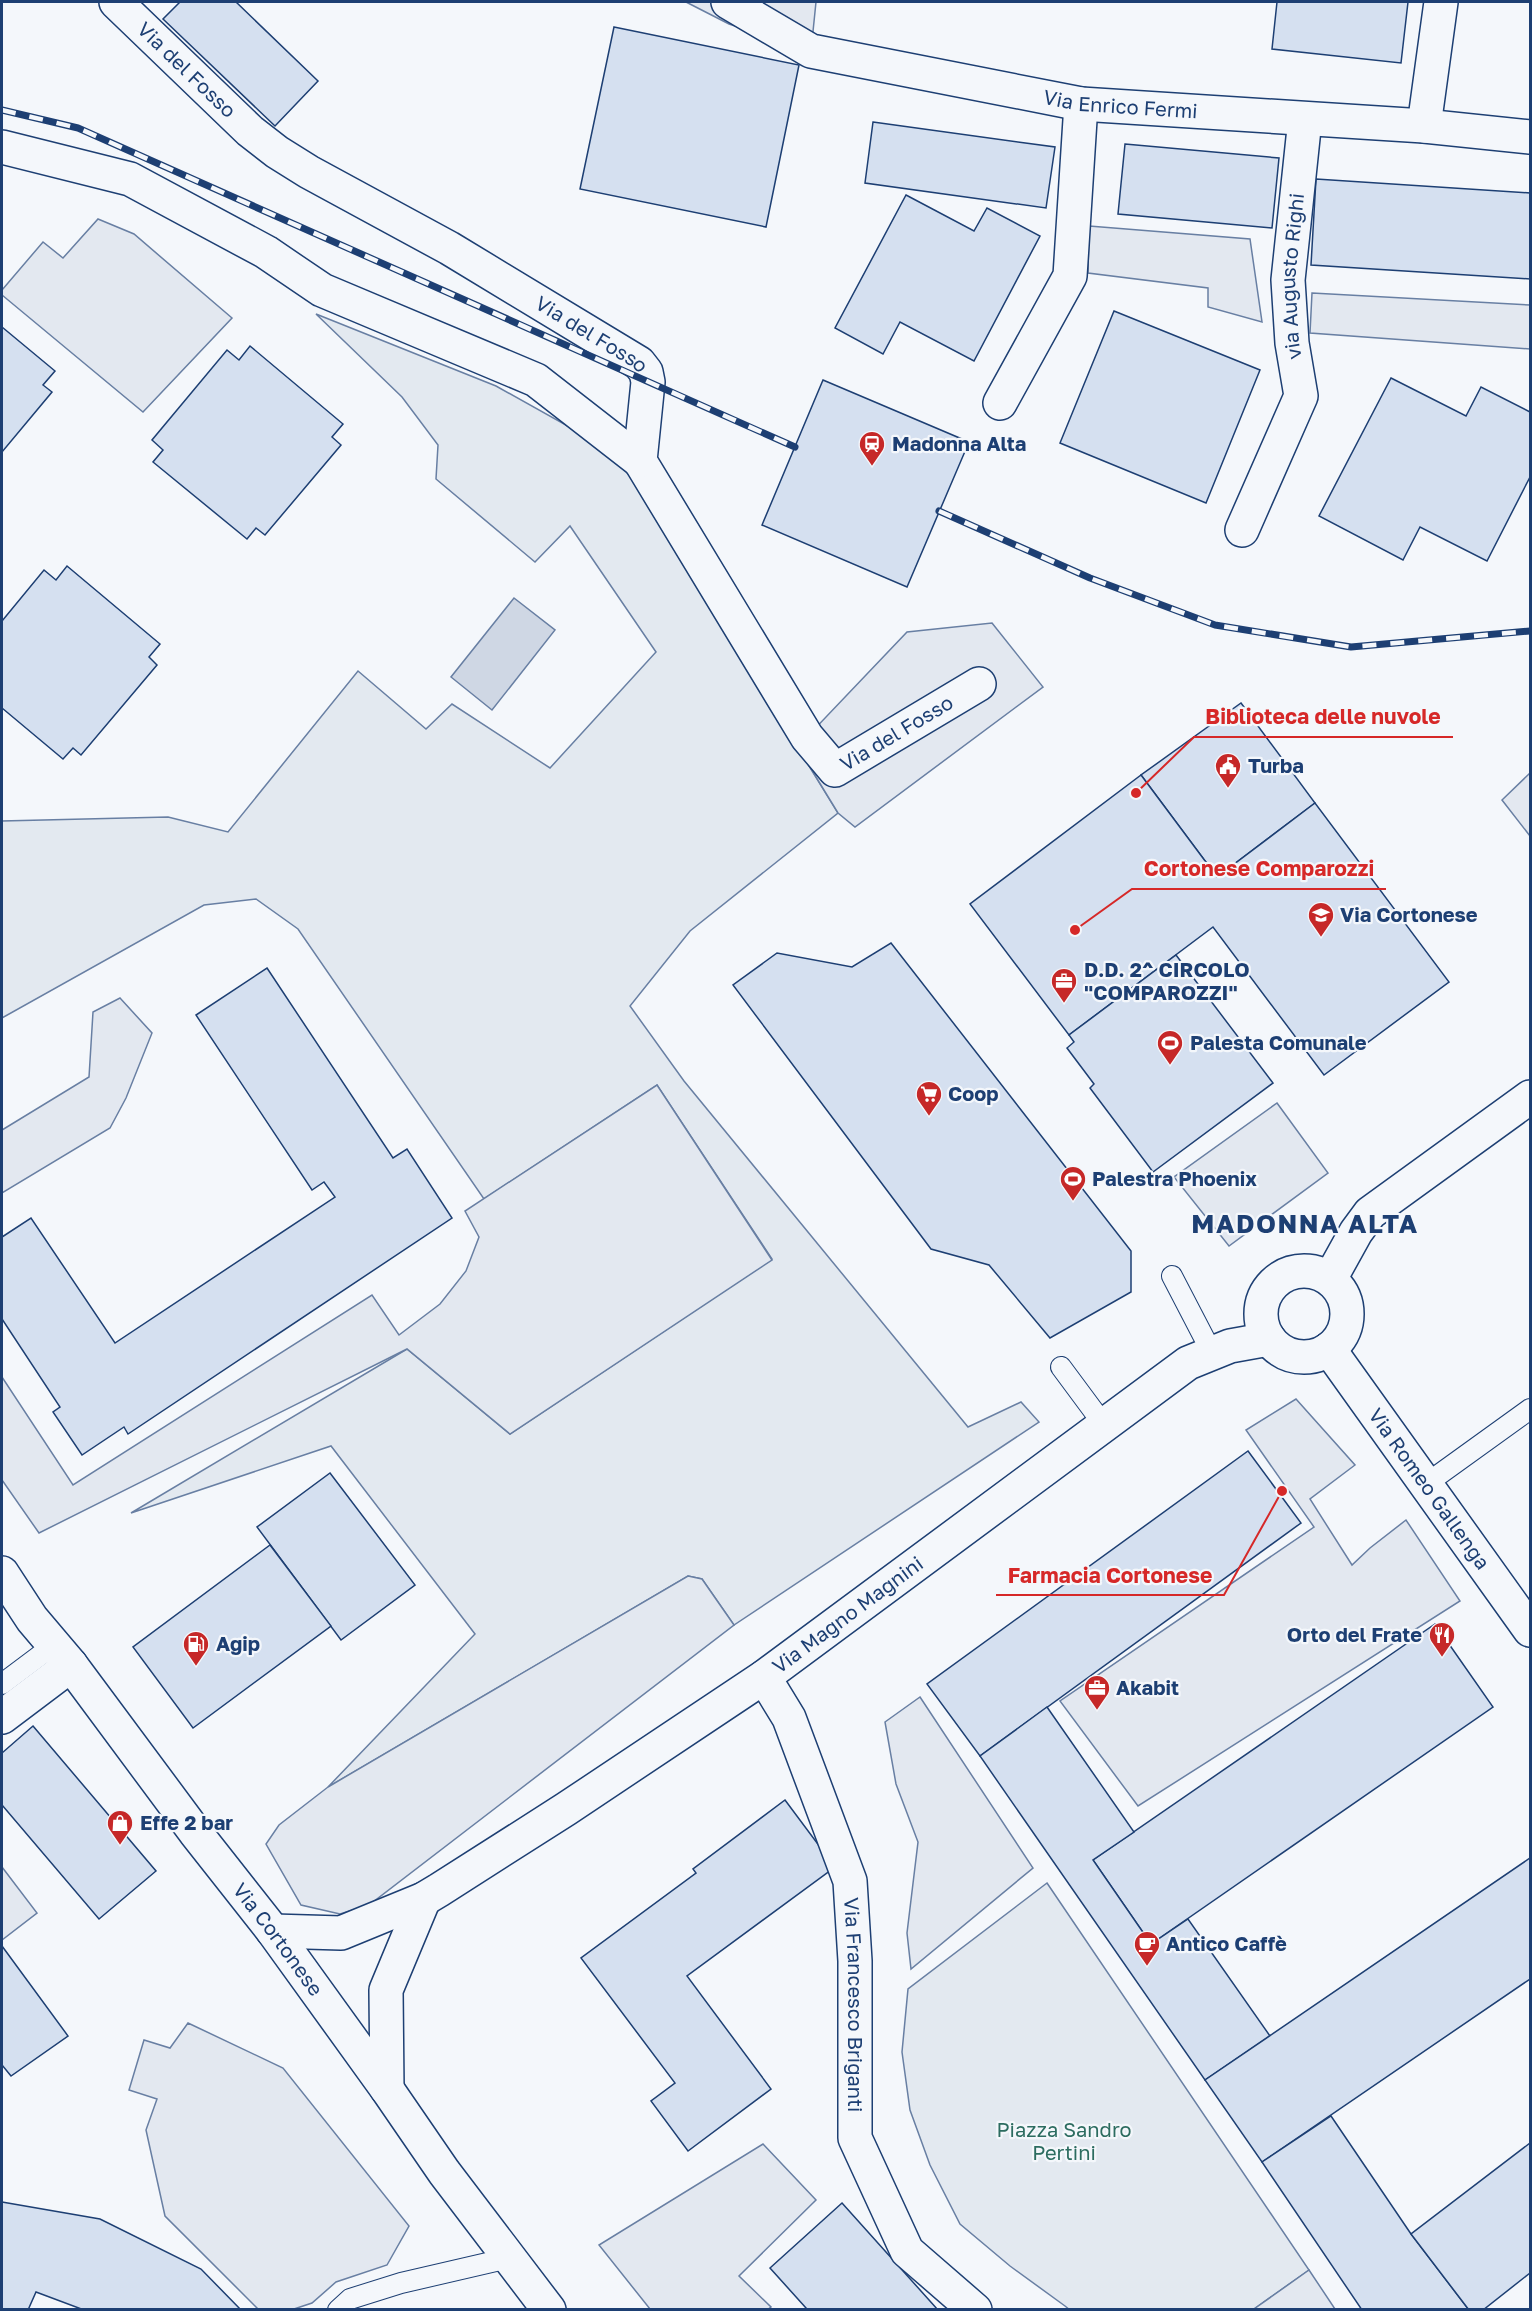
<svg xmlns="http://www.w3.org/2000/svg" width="1532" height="2311" font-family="'Golos Text',sans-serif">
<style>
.green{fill:#e3e9f0;stroke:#687fa3;stroke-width:1.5}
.parking{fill:#e3e8f0;stroke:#687fa3;stroke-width:1.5}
.water{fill:#cfd7e4;stroke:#687fa3;stroke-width:1.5}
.building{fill:#d5e0f0;stroke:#1d3f73;stroke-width:1.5}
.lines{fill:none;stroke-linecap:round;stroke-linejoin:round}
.service-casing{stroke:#1d3f73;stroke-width:22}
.minor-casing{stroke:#1d3f73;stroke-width:36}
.tertiary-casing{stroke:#1d3f73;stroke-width:36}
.secondary-casing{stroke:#1d3f73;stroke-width:36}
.service{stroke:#f4f7fb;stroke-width:20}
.minor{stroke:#f4f7fb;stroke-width:33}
.tertiary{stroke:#f4f7fb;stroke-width:33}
.secondary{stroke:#f4f7fb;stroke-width:33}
.rail-casing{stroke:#1d3f73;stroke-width:7}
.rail{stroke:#f4f7fb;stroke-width:4.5;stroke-dasharray:14;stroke-linecap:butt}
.labels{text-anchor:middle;stroke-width:4.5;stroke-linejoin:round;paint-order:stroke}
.street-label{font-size:20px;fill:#1d3f73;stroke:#f4f7fb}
.poi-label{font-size:20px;font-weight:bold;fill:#1d3f73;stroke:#f4f7fb;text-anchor:start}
.park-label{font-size:20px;fill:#2c6c60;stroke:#f4f7fb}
.district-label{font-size:26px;font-weight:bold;letter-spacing:1.5px;fill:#1d3f73;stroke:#f4f7fb}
.leader{fill:none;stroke:#d62828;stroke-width:2}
.callout-dot{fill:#d62828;stroke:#f4f7fb;stroke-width:2}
.callout-label{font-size:21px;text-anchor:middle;font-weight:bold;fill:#d62828;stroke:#f4f7fb;stroke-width:4.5;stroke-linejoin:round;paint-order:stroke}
</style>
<rect width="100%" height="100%" fill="#f4f7fb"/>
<!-- green -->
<g class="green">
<polygon points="316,314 496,386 616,453 838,813 690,931 630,1006 684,1081 968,1427 1021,1402 1039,1422 734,1625 702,1579 688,1576 328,1787 475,1634 331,1446 131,1513 407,1349 510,1434 772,1259 657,1085 484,1199 298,929 256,899 204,905 2,1018 2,821 168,817 228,832 358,671 426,729 452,704 550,768 656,652 570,526 535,562 436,479 438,445 402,397"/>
<polygon points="1047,1883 1309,2270 1254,2309 1070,2310 1065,2306 1010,2266 960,2224 930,2165 910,2110 902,2052 908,1989"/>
</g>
<!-- parking -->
<g class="parking">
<polygon points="686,2 816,2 811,51 729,24"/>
<polygon points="98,219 134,234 232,318 143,412 2,295 2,290 43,242 63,258"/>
<polygon points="1089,226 1250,239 1262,322 1208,307 1208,288 1088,273"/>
<polygon points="1312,293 1530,305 1530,349 1310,333"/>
<polygon points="992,623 1043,687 855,827 838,813 788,731 807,737 907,632"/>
<polygon points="1530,773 1530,836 1502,800"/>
<polygon points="120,998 152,1033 126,1098 110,1128 2,1193 2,1130 89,1077 93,1012"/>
<polygon points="657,1085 772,1260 510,1434 407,1349 39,1533 2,1480 2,1377 73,1485 372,1295 399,1335 440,1304 466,1271 479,1237 465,1211"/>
<polygon points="1277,1103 1328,1173 1229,1246 1174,1177"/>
<polygon points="1296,1399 1355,1465 1310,1499 1352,1565 1370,1548 1406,1520 1460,1601 1138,1806 1060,1701 1314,1527 1246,1430"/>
<polygon points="688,1576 702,1579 734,1625 369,1905 340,1914 301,1905 266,1844 279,1825 328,1787"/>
<polygon points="920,1697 1033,1868 911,1969 907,1933 918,1842 896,1784 885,1722"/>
<polygon points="2,1867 37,1913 2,1940"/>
<polygon points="188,2023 283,2068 409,2226 387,2265 336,2282 312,2303 294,2309 258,2309 165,2216 146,2130 157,2099 129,2090 144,2040 170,2048"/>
<polygon points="763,2144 816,2200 739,2276 771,2307 767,2310 650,2309 599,2245"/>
<polygon points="1309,2270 1335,2309 1254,2309"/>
</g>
<!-- water -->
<polygon class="water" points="514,598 555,630 492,710 451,677"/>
<!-- building -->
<g class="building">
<polygon points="180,2 236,2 318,81 275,126 163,19"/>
<polygon points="1277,2 1408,2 1401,63 1272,49"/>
<polygon points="614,27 799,65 766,227 580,189"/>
<polygon points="873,122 1055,147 1046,208 865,183"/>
<polygon points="1125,144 1279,158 1272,228 1118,214"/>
<polygon points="1316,179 1530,193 1530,279 1311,265"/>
<polygon points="906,195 974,231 987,208 1040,236 974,361 900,322 883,354 835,328"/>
<polygon points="1114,311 1260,370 1206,503 1060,443"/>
<polygon points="2,327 55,371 43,385 52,392 2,452"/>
<polygon points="250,346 343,424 332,437 341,445 265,535 256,528 247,539 153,462 163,450 152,440 227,350 239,360"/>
<polygon points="1391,378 1466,416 1481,387 1530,412 1530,477 1487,561 1420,527 1403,560 1319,516"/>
<polygon points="823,380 969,442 907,587 762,525"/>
<polygon points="67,566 160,644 149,657 157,665 81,755 73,748 63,759 2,708 2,621 44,570 56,580"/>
<polygon points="1241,703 1315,803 1217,877 1141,775"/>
<polygon points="1141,775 1217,877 1315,803 1449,982 1324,1075 1213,927 1069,1035 970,904"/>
<polygon points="891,943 1131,1251 1131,1292 1050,1338 989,1265 931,1249 733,985 777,953 852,967"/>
<polygon points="1176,955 1273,1083 1153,1172 1090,1088 1094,1084 1067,1048 1074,1042 1069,1035"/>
<polygon points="267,968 393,1158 407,1149 452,1218 128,1434 124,1427 82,1455 53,1412 60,1407 2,1319 2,1237 31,1218 115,1343 335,1197 324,1182 312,1190 196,1015"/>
<polygon points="1248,1451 1301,1523 980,1756 927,1684"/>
<polygon points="330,1473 415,1585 341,1640 257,1527"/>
<polygon points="270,1545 331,1626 193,1728 133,1647"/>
<polygon points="1435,1624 1493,1707 1151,1944 1093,1860"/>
<polygon points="1047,1707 1134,1832 1093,1860 1151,1944 1188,1919 1270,2036 1205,2080 980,1756"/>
<polygon points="33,1726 156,1871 99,1919 2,1805 2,1753"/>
<polygon points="785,1800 835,1867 687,1976 771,2089 688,2151 651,2101 675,2083 581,1958 696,1873 693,1869"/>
<polygon points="1530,1858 1530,1979 1262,2162 1205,2080"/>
<polygon points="2,1946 68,2036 11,2076 2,2065"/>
<polygon points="1331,2116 1411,2234 1469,2310 1362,2310 1262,2162"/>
<polygon points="1530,2143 1530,2273 1483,2310 1469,2310 1411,2234"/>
<polygon points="2,2202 100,2219 201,2269 241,2310 84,2310 36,2292 28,2310 2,2310"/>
<polygon points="842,2203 938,2310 804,2310 806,2308 770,2268"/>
</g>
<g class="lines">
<!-- service casing -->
<g class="service-casing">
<g id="service">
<polyline points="1172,1276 1212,1353"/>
<polyline points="1061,1367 1104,1425"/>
<polyline points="1426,1484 1530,1409"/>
<polyline points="2,1684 54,1645"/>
<polyline points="338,2310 350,2299 401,2283 509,2258"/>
</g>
</g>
<!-- minor casing -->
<g class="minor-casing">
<g id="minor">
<path id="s1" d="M116 2 250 131 277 152 309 172 449 248 639 363 646 372 648 382 640 461 807 737 835 770 979 684"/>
<path id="s2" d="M728 2 811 51 1081 104 1424 126 1530 137"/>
<polyline points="1424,126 1441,2"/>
<polyline points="2,147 130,179 266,252 322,290 536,380 640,461"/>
<polyline points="1000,403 1070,276 1081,104"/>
<path id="s3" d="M1242 530 1301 396 1292 343 1288 280 1305 119"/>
<path id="s4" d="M764 1677 789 1718 850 1881 855 1961V2138L907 2251 975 2310"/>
<polyline points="2,1717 71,1665"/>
<path id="s5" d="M273 1931 341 1933 424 1899 439 1890 566 1809 764 1677 1188 1363 1230 1346 1269 1339"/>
<polyline points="387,2089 386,1990 424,1899"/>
</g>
</g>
<!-- tertiary casing -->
<g class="tertiary-casing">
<g id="tertiary">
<circle cx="1304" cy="1314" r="43"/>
<polyline points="1330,1279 1356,1232 1370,1213 1530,1097"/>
<path id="s6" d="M1329 1349 1530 1630"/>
</g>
</g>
<!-- secondary casing -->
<g class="secondary-casing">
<g id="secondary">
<path id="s7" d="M2 1573 32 1619 71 1665 195 1832 273 1931 387 2089 444 2172 549 2310"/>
</g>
</g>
<!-- service -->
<use href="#service" class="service"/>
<!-- minor -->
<use href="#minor" class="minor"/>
<!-- tertiary -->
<use href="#tertiary" class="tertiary"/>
<!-- secondary -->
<use href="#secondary" class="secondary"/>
<!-- rail casing -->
<g class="rail-casing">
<g id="rail">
<polyline points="2,110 78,128 795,447"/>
<polyline points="939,511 1090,578 1215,625 1351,647 1530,631"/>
</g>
</g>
<!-- rail -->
<use href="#rail" class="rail"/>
</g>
<!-- icons -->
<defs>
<g id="station-pin" transform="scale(1.35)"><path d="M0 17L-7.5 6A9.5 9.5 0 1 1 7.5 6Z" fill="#c62828" stroke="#f4f7fb"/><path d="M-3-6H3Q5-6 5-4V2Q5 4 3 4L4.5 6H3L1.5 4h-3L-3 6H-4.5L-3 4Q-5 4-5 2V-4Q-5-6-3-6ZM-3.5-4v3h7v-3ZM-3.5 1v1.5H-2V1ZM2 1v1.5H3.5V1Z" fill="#fff"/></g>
<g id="civic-pin" transform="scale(1.35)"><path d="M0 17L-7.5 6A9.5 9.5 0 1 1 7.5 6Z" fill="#c62828" stroke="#f4f7fb"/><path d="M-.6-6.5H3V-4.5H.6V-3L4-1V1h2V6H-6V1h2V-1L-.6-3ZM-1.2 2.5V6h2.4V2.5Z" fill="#fff"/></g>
<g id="school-pin" transform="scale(1.35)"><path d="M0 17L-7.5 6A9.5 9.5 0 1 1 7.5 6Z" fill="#c62828" stroke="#f4f7fb"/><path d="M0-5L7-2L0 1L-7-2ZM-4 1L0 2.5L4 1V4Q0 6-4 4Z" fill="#fff"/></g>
<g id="office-pin" transform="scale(1.35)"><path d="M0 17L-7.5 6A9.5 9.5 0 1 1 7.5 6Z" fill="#c62828" stroke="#f4f7fb"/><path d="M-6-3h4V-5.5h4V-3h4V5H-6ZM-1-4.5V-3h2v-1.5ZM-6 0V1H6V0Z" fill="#fff"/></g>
<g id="stadium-pin" transform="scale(1.35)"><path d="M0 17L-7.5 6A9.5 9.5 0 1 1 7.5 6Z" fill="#c62828" stroke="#f4f7fb"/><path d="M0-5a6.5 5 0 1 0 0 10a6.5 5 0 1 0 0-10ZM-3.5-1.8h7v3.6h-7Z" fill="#fff"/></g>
<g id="supermarket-pin" transform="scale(1.35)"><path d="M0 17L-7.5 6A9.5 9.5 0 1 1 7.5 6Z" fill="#c62828" stroke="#f4f7fb"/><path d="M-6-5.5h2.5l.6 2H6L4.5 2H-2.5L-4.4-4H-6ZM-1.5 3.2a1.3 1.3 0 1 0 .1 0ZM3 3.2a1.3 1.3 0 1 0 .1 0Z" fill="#fff"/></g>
<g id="restaurant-pin" transform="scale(1.35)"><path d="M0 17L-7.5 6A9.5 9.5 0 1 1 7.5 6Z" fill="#c62828" stroke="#f4f7fb"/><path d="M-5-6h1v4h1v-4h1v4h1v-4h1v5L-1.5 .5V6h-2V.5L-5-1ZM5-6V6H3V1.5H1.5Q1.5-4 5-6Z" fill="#fff"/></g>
<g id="fuel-pin" transform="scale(1.35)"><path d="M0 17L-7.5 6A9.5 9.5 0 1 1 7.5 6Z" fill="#c62828" stroke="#f4f7fb"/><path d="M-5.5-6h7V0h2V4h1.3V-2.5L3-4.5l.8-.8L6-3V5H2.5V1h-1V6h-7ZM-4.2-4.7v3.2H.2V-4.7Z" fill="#fff"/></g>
<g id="shop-pin" transform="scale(1.35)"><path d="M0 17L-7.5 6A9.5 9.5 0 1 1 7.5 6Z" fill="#c62828" stroke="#f4f7fb"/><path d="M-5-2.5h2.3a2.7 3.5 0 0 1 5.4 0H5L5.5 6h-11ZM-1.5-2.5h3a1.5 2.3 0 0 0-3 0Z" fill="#fff"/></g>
<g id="cafe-pin" transform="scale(1.35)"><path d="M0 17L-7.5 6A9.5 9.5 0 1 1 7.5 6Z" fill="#c62828" stroke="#f4f7fb"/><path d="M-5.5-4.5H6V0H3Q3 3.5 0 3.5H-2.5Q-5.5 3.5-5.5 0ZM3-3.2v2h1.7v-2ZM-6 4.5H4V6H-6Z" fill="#fff"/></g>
</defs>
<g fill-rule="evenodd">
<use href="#station-pin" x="872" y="444"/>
<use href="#civic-pin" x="1228" y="766"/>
<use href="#school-pin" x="1321" y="915"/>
<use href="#office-pin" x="1064" y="981"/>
<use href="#stadium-pin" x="1170" y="1043"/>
<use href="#supermarket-pin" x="929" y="1094"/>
<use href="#stadium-pin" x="1073" y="1179"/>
<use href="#restaurant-pin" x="1442" y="1635"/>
<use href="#fuel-pin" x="196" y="1644"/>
<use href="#office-pin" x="1097" y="1688"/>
<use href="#shop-pin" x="120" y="1823"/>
<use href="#cafe-pin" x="1147" y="1944"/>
</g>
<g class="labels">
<!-- street labels -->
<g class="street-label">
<text dy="7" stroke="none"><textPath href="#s1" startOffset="98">Via del Fosso</textPath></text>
<text dy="7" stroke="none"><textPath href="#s2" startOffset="411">Via Enrico Fermi</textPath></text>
<text dy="7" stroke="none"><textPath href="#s3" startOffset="267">via Augusto Righi</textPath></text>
<text dy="7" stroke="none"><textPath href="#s1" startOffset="584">Via del Fosso</textPath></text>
<text dy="7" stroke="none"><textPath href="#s1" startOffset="1178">Via del Fosso</textPath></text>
<text dy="7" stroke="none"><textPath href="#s6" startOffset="172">Via Romeo Gallenga</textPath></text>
<text dy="7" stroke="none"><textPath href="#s5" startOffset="668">Via Magno Magnini</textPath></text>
<text dy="7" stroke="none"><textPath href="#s7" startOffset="459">Via Cortonese</textPath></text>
<text dy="7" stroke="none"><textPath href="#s4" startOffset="346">Via Francesco Briganti</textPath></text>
</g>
<!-- poi labels -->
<g class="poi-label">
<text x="892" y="451">Madonna Alta</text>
<text x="1248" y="773">Turba</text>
<text x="1340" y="922">Via Cortonese</text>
<text x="1084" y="977">D.D. 2^ CIRCOLO<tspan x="1084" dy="23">"COMPAROZZI"</tspan></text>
<text x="1190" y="1050">Palesta Comunale</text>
<text x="948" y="1101">Coop</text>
<text x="1092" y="1186">Palestra Phoenix</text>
<text x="1422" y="1642" text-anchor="end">Orto del Frate</text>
<text x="216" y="1651">Agip</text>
<text x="1116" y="1695">Akabit</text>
<text x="140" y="1830">Effe 2 bar</text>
<text x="1166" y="1951">Antico Caffè</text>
</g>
<!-- park labels -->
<g class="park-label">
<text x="1064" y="2137">Piazza Sandro<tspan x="1064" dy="23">Pertini</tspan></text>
</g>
<!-- district labels -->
<g class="district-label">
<text x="1305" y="1233">MADONNA ALTA</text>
</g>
</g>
<!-- callouts -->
<path class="leader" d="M1136 793L1194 737H1453M1075 930L1132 889H1386M1282 1491L1224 1595H996"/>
<g class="callout-dot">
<circle cx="1136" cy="793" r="6"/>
<circle cx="1075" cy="930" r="6"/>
<circle cx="1282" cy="1491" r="6"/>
</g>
<g class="callout-label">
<text x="1323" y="724">Biblioteca delle nuvole</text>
<text x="1259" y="876">Cortonese Comparozzi</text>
<text x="1110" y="1583">Farmacia Cortonese</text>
</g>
<!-- border -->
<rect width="1532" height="2311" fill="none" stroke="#1d3f73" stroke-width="6"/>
</svg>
